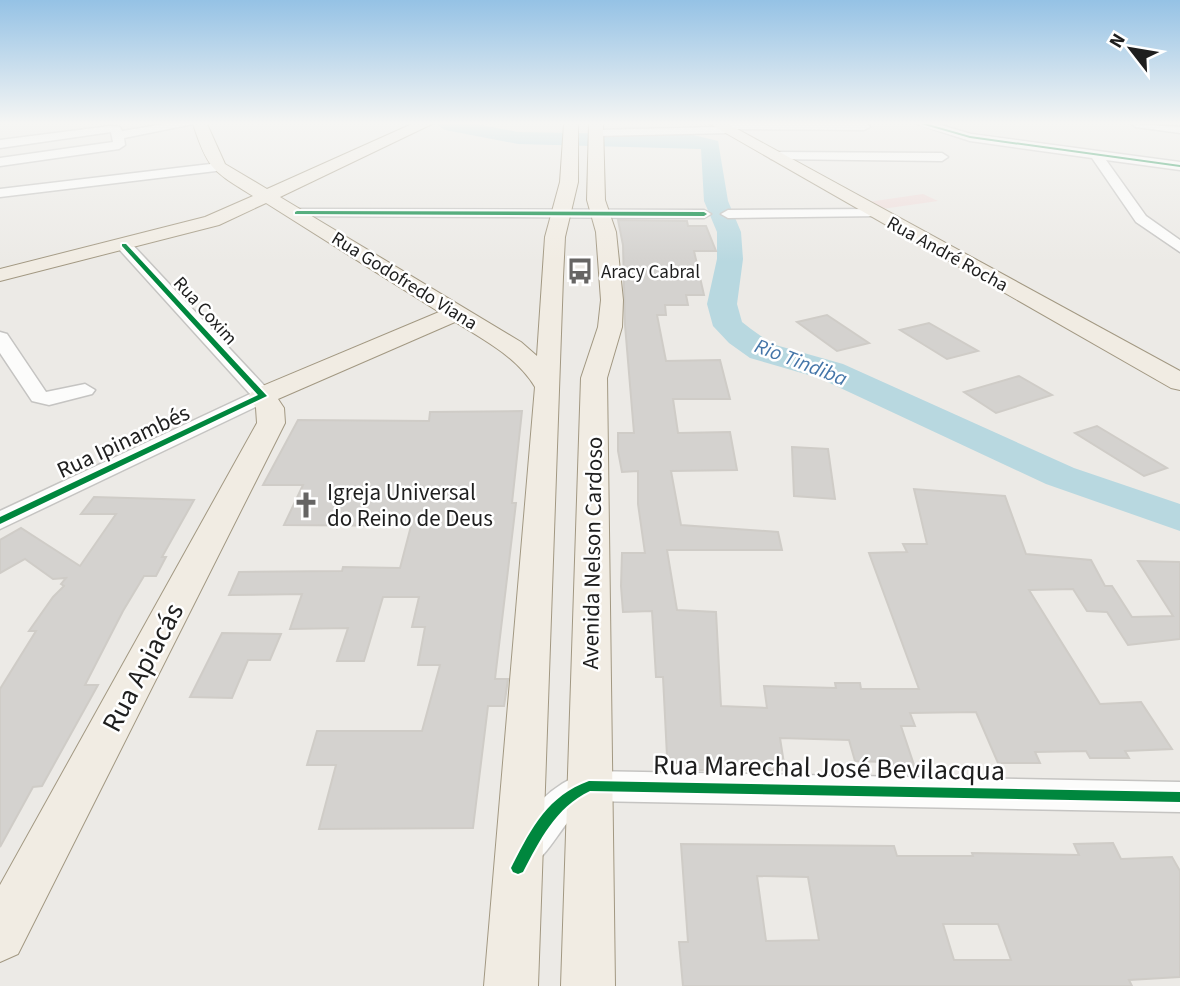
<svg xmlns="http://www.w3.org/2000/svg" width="1180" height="986" font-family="'Source Sans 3',sans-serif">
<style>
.commercial{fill:#efdddb}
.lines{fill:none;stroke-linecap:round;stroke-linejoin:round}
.river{fill:#b8d8e0;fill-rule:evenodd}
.building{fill:#d4d2cf;stroke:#cfccc7;stroke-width:2;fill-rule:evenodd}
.minor-casing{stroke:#c5c4c2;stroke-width:3}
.major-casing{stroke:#a29882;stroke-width:2}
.minor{fill:#fcfcfb;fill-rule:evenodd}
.major{fill:#f1ece3;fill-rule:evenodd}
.cycleway-casing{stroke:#fff;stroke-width:4}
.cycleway{fill:#00873e;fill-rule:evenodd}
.labels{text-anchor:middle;stroke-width:5;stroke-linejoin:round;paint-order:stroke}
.far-street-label{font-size:19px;fill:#1e1e1e;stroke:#fff}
.far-poi-label{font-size:19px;fill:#1e1e1e;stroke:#fff;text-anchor:start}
.far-water-label{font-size:21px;font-style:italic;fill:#4475a8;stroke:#fff}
.street-label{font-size:23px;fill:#1e1e1e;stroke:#fff}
.poi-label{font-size:23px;fill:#1e1e1e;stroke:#fff;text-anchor:start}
.near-street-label{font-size:28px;fill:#1e1e1e;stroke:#fff}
</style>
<rect width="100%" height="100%" fill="#eceae6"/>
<!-- commercial -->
<polygon class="commercial" points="923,194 938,201 882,209 868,202"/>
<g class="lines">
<!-- river -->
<polygon class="river" points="436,124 476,124 518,132 693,135 718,141 728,201 741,232 743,259 737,304 742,322 751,329 772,344 843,364 1074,468 1180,504 1180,531 1046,484 819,378 750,358 729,343 713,326 707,304 717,259 717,232 704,201 701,149 518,144 445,130"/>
</g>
<!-- building -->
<g class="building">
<polygon points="618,220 687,221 688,226 706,226 716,251 694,251 704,295 686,295 688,305 665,305 666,315 657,315 666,361 720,360 730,399 673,399 678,433 730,432 737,470 671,471 681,525 778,532 782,550 667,550 677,610 716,612 721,706 767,708 764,686 836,688 835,683 860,683 861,689 919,689 869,553 907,552 903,544 927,544 914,489 1005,496 1026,554 1091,560 1105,586 1112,586 1132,617 1173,616 1138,561 1180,562 1180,639 1128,645 1107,612 1087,611 1073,589 1029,590 1100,704 1141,702 1172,749 1125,751 1129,758 1090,758 1086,751 1035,752 1040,763 998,763 976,712 910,713 915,726 901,726 916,771 888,771 885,762 855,761 849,740 780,738 785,770 687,770 667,756 663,677 656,677 652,611 623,612 621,586 622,553 645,553 638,504 638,471 622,472 618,451 618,433 634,433 625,325 623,245"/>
<polygon points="827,315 869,343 837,351 797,322"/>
<polygon points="929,323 978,351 947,359 900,330"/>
<polygon points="1019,376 1052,395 996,413 964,392"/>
<polygon points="522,411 512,503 516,503 495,679 508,679 506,693 504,706 488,706 473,828 319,829 336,765 307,765 317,731 422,731 440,665 418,665 425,627 412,627 419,597 383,597 364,661 337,661 348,628 290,629 302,594 229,595 239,572 342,571 343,567 400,568 411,526 284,525 303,485 263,485 298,420 429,421 430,412"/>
<polygon points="1097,426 1167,468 1144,476 1075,433"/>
<polygon points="792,447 828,449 835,499 794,496"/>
<polygon points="94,497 194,500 162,557 166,557 156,576 144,576 123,611 85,685 98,685 42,786 33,787 0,847 0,689 36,631 29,631 53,597 64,586 61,584 66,578 53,579 25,559 0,573 0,540 21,528 80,566 116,514 81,514"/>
<polygon points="222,633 281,634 270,660 248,660 232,698 190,697"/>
<path d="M1113 843 1121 859 1172 857 1180 871V977L1129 980 1132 986H683L679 942H688L681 844 894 846 897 856H973L972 853 1079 855 1074 844ZM757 876 808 877 819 940 766 941ZM943 924H998L1011 960H954Z"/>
</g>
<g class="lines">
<!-- minor casing -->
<g class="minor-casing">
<g id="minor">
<polygon points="165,124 193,124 124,138 125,145 119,149 0,166 0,158 113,142 111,132 0,148 0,140 110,126 120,127 122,131"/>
<polygon points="714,124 867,124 870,127 864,130 733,129 728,133 596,136 590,133 596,130 715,127"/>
<polygon points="918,124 937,124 971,134 1180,162 1180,170 1106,160 1146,216 1180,240 1180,252 1136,222 1092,158 970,141"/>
<polygon points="1131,124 1180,127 1180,133 1136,127"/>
<polygon points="775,152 942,153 948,157 942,161 771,159 769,156"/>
<polygon points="219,163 224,164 224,170 0,197 0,189"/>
<polygon points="297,209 704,210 711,214 704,218 292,216 290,213"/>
<polygon points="876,209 881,210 881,216 728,218 721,214 728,210"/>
<polygon points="124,240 130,242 274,396 270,400 0,529 0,511 250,394 118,248 116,245"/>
<polygon points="0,332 7,334 46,392 85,384 95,390 92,394 49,405 32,401 0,353"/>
<path d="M589 771 1180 782V812L591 801C561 819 551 857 528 866L515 861 509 849C527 811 549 785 589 771Z"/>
</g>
</g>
<!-- major casing -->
<g class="major-casing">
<g id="major">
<path d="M193 124H207L225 164 267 189 412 124H432L280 197 521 342 537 356 545 237 560 182 564 124H578V182L565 237 563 277 538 986H484L535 387C517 357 484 340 455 322L278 399 284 408 285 423 18 954 0 962V885L257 423 256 408 249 396 253 390 439 312 266 203 219 225 0 281V269L205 217 253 196C213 171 208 170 193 124Z"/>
<polygon points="589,124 603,124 605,200 616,232 623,300 622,327 607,378 615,986 561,986 581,378 598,327 601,300 596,232 587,200"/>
<polygon points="710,124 728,124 1180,371 1180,390 1171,388"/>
</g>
</g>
<!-- minor -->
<use href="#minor" class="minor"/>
<!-- major -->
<use href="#major" class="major"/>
<!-- cycleway casing -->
<g class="cycleway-casing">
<g id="cycleway">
<polygon points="921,124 928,124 970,136 1180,165 1180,167 970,138"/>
<polygon points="297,211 704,212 707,214 704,216 295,214 295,212"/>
<polygon points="122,244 126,244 267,396 0,524 0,517 258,395 122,246"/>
<path d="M589 781 1180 792V802L590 791C555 808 540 840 523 872L518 874 513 872 511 868 513 864C532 827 548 796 589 781Z"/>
</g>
</g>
<!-- cycleway -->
<use href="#cycleway" class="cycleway"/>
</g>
<!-- sky -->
<linearGradient id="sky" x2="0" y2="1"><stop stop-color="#95c2e5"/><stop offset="0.47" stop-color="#f6f6f4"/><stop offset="1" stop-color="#f6f6f4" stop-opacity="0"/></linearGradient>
<rect width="1180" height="262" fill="url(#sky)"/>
<!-- icons -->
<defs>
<g id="bus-bare" transform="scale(2.1)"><path d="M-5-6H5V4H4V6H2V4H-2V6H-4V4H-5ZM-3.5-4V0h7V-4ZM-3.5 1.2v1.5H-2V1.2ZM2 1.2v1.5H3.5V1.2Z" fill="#666564" stroke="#fff" stroke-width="2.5" paint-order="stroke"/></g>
<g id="church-bare" transform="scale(2.1)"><path d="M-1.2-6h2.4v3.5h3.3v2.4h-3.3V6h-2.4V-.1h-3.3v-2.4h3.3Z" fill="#666564" stroke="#fff" stroke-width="2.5" paint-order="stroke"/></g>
</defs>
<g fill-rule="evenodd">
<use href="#bus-bare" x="580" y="271"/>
<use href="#church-bare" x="306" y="505"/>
</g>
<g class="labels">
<!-- far-street labels -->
<g class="far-street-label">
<text transform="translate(948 253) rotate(29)" y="7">Rua André Rocha</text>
<text transform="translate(405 280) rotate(32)" y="7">Rua Godofredo Viana</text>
<text transform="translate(206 310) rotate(48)" y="7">Rua Coxim</text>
</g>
<!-- far-poi labels -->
<g class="far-poi-label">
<text x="601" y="278">Aracy Cabral</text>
</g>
<!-- far-water labels -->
<g class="far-water-label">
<text transform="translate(801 362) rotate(21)" y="7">Rio Tindiba</text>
</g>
<!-- street labels -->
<g class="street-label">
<text transform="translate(123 441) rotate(-25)" y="8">Rua Ipinambés</text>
<text transform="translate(592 553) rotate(-89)" y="8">Avenida Nelson Cardoso</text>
</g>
<!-- poi labels -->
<g class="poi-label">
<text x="327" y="500">Igreja Universal<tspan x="327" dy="26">do Reino de Deus</tspan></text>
</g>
<!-- near-street labels -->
<g class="near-street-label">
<text transform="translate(142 667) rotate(-62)" y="10">Rua Apiacás</text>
<text transform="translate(829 767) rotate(1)" y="10">Rua Marechal José Bevilacqua</text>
</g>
</g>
<!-- north arrow -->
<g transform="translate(1131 49) rotate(301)" stroke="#ffffff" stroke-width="5" paint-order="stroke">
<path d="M0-5L12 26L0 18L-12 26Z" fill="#1e1e1e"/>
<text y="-10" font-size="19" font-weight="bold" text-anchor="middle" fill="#1e1e1e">N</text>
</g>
</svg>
